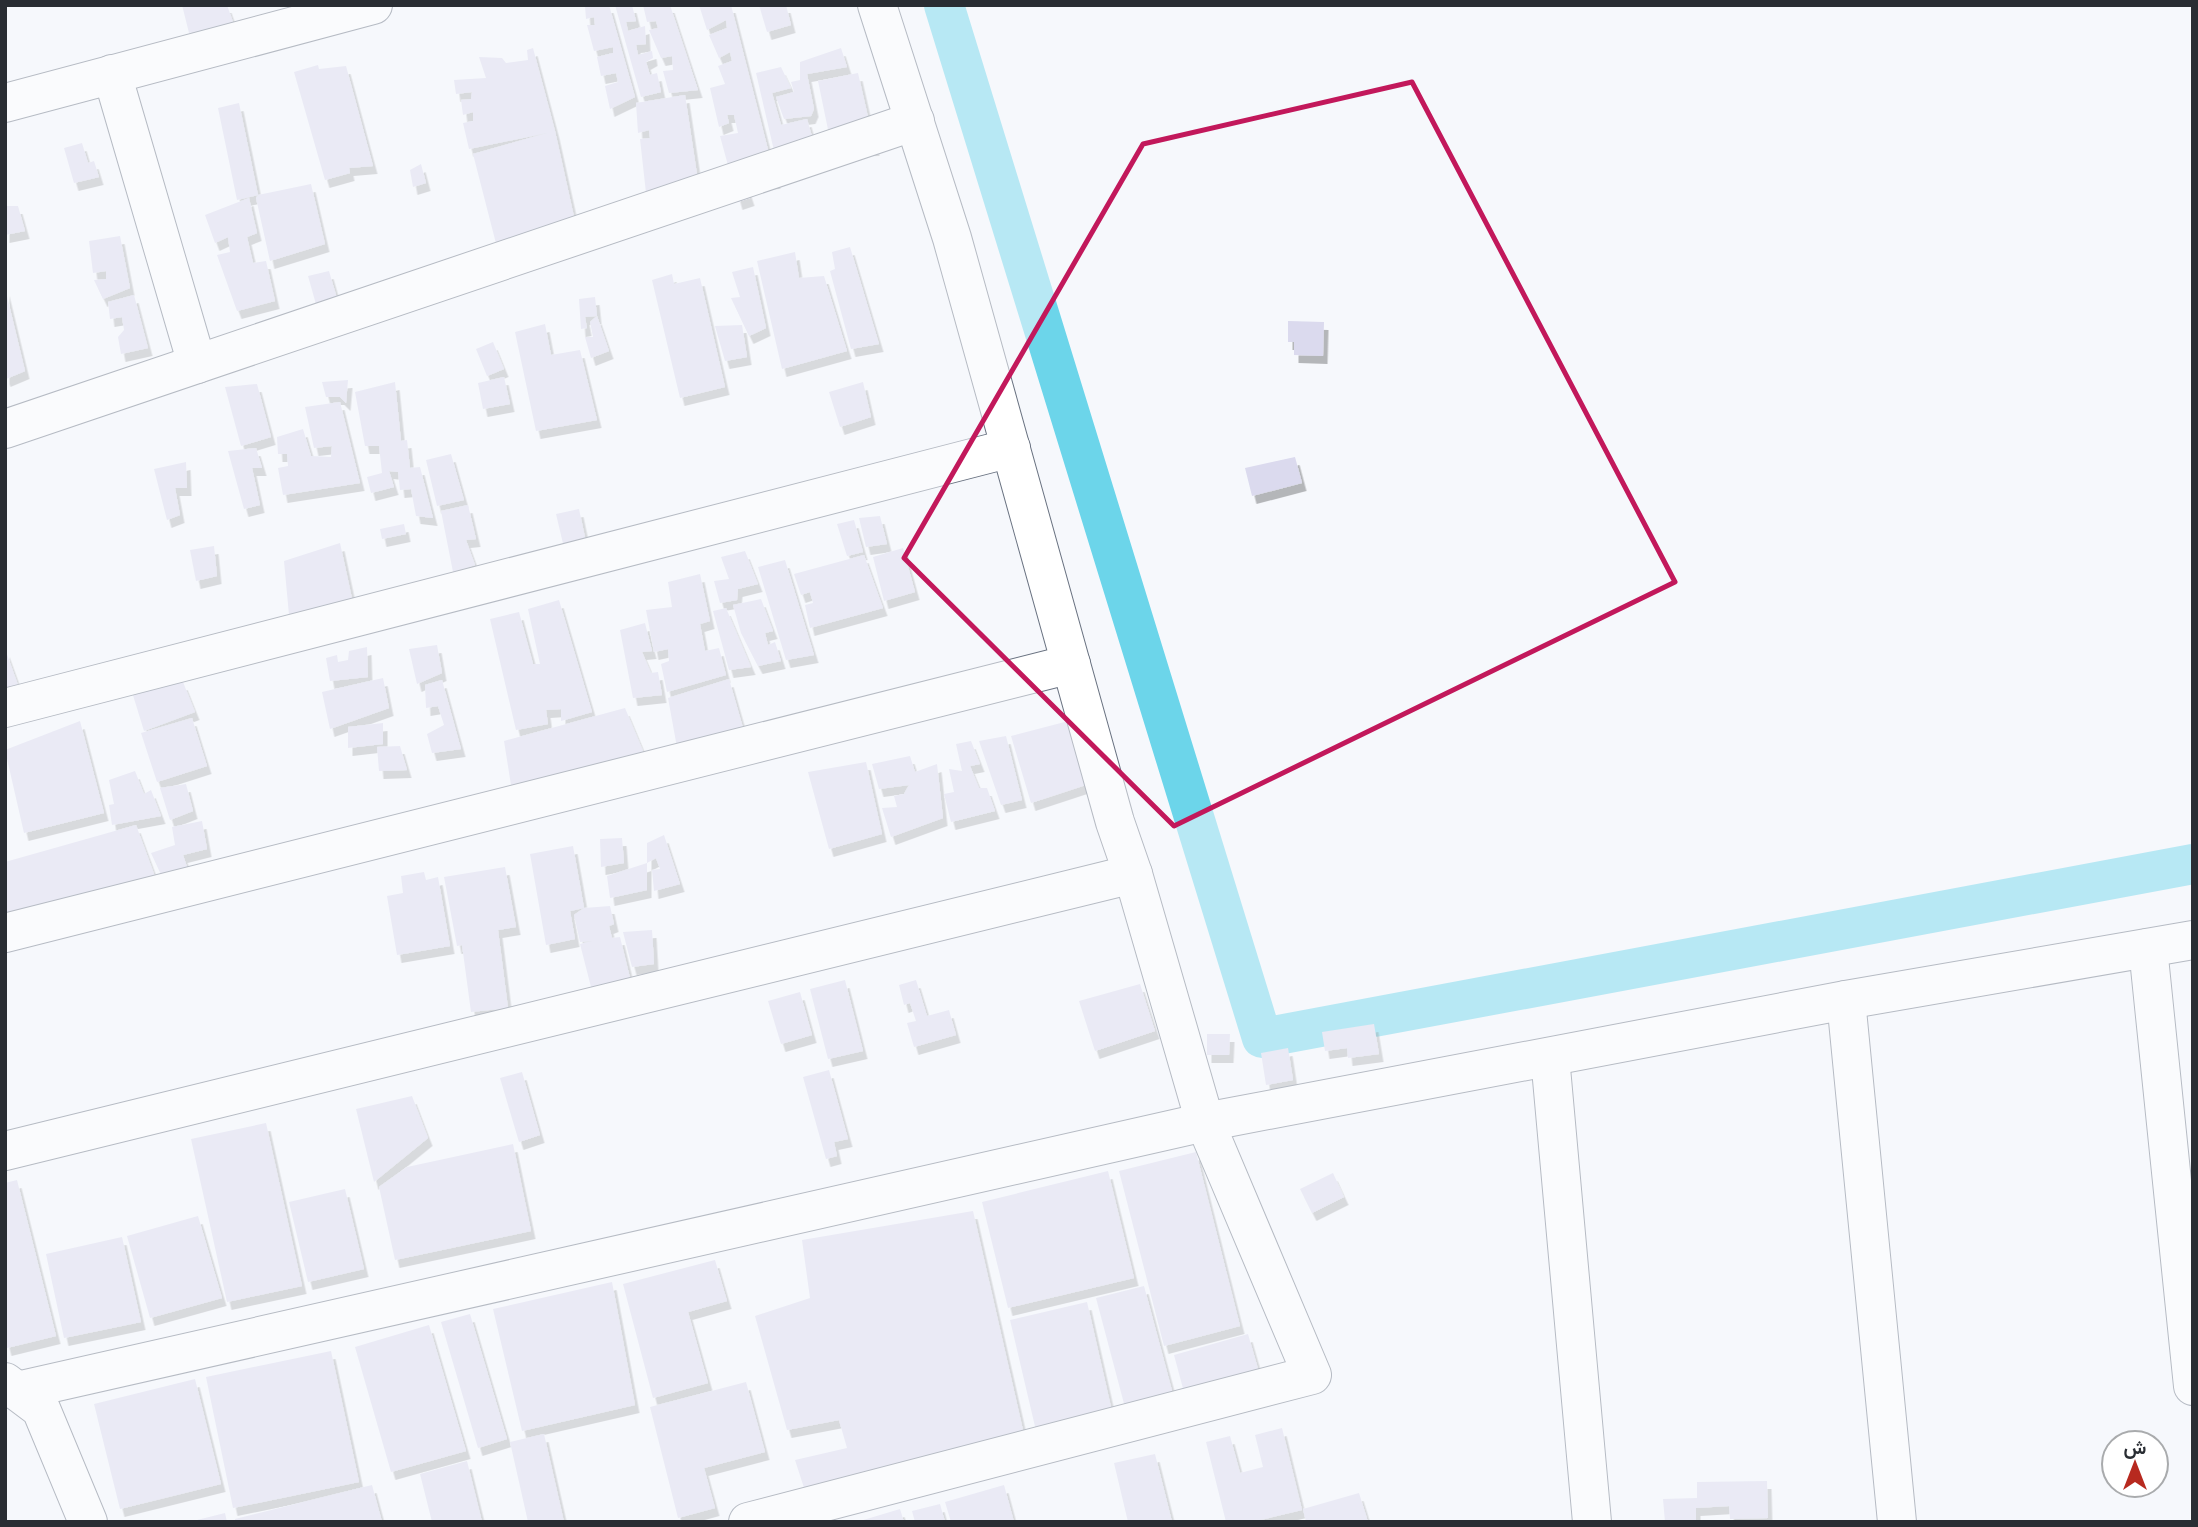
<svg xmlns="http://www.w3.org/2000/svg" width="2198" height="1527" font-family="'Sofia Sans Condensed',Vazirmatn,sans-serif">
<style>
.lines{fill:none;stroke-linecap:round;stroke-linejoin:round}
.canal{stroke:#6cd5ea;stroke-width:40}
.building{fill:#dbdaee;filter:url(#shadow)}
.minor-casing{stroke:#697281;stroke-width:40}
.minor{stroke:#fff;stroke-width:38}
.marked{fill:none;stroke:#c2185b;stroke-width:5;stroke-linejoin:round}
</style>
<defs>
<filter id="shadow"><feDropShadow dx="4.5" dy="8" stdDeviation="0" flood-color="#0004"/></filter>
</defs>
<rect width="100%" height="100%" fill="#f6f8fc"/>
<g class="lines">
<!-- canal -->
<polyline class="canal" points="944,5 1262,1038 2193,864"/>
</g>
<!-- building -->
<g class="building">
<polygon points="182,5 227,5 234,25 189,33"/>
<polygon points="609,5 635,97 610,109 605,86 618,82 616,73 601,76 597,57 613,53 613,47 594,51 587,25 595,25 594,17 586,19 585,6"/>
<polygon points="615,5 632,5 636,21 626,22 628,31 645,26 646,44 636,45 638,55 652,51 653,58 646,62 650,75 657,73 661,92 641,97"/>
<polygon points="643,5 670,5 698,90 669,93 663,71 673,70 672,56 661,58 649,30 658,28 656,21 647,22"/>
<polygon points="699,5 731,5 776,181 745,183 750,198 738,202 720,136 738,133 734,115 727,115 729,123 719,127 710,88 725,84 718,66 732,61 730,52 719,58 709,35 727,28 726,20 707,30"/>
<polygon points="759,5 786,5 791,25 767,32"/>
<polygon points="533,48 555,131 578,235 500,259 473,154 547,133 469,149 463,123 473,121 473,112 463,115 461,100 471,99 472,92 456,94 454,80 486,78 479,57 502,58 506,63 528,60 527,50"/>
<polygon points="841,48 847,67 807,74 814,109 811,116 784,119 776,97 794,92 791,82 800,80 800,62"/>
<polygon points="318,65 319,69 346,66 373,166 349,168 350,173 325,180 294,72"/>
<polygon points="781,67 791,88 772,93 781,125 807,119 815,147 778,168 756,73"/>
<polygon points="858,73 875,148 832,149 818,81"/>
<polygon points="685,95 698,181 647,202 640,139 650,138 649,130 638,133 636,103"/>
<polygon points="239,103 258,195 311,184 325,244 270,261 256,198 258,195 237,200 218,108"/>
<polygon points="82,143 88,163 94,161 99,177 74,183 64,148"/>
<polygon points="421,164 426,183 413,187 410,170"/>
<polygon points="249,198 257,233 247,237 253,263 266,261 275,301 237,311 217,255 230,252 228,237 215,243 205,215"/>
<polygon points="5,206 18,206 25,231 5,235"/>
<polygon points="120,236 130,288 103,299 94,280 106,279 106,271 93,273 89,241"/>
<polygon points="850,247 879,344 851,349 830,271 835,269 832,252"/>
<polygon points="795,252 799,278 824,276 847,351 782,369 757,261"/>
<polygon points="753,267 766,328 749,336 731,298 740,297 732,272"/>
<polygon points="329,271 338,302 317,308 308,276"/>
<polygon points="672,274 674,284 700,278 725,387 680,398 652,280"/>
<polygon points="5,288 25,371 6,379 5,376"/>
<polygon points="134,295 148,348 121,354 118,337 124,330 122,317 110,319 108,302"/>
<polygon points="595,297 597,316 609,351 591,358 585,337 593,337 590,322 597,316 585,317 587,328 581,329 579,299"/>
<polygon points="1288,321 1324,322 1323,356 1294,355 1294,342 1288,342"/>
<polygon points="545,324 551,355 580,350 597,420 536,431 515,332"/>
<polygon points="742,325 747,357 725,361 715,326"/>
<polygon points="493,342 504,369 487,376 476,349"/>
<polygon points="504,377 510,404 483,409 478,383"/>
<polygon points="348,380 346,403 340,397 326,397 322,382"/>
<polygon points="395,382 401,441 407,440 410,468 420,467 433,518 416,516 411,489 400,490 398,472 389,471 394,487 371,493 367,477 382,473 379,446 365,446 355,392"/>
<polygon points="863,382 871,417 840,427 829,392"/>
<polygon points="257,384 271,437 241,446 225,387"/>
<polygon points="340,402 360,483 283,495 278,468 288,466 287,454 278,454 277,437 303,429 311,456 331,457 332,446 314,448 305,407"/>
<polygon points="256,448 262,468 252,468 260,505 244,509 228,451"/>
<polygon points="451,454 464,500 437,506 426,460"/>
<polygon points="1295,457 1302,483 1252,496 1245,468"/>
<polygon points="186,462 187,488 175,488 180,515 167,520 154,469"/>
<polygon points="468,505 476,539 466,540 475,565 453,572 441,511"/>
<polygon points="579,509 587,547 565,552 556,514"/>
<polygon points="880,516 887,544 866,547 859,518"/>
<polygon points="854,520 863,552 847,556 837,524"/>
<polygon points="404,524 406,534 382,539 380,529"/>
<polygon points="340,543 354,608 290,626 284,561"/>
<polygon points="214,546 217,576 196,581 190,550"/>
<polygon points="903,548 915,592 884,601 873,557"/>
<polygon points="745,551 758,584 738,589 737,600 720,603 714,581 729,579 721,557"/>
<polygon points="864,555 883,608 810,628 805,605 813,603 810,592 801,595 794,574"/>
<polygon points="785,560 814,655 786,660 758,567"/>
<polygon points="700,574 710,621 700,624 705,651 719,648 726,675 667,692 661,664 669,661 668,649 654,652 646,610 672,607 668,582"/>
<polygon points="761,599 773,631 765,633 768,645 775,642 781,661 758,666 741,633 733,605"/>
<polygon points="559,600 592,712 561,721 561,709 546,710 548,724 516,730 490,619 519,612 533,664 540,664 528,609"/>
<polygon points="726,608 751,667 729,670 713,611"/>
<polygon points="645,623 652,651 642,652 651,673 658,672 662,695 633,698 620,630"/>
<polygon points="437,645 442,673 417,684 409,649"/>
<polygon points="367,647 368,677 330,681 326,658 337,655 338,662 348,660 349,651"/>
<polygon points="5,649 18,685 5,689"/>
<polygon points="383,678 389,708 330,729 322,692"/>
<polygon points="729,679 745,735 678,753 668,698"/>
<polygon points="442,680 461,749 432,753 427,734 444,725 438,706 426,708 425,685"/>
<polygon points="183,682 195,712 144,731 132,692"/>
<polygon points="625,708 643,751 627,769 514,804 504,741"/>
<polygon points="192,718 207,766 157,782 141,733"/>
<polygon points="1080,718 1098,781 1031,803 1011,736"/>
<polygon points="80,721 104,813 24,833 5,750"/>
<polygon points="383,723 383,744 348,748 348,727"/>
<polygon points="1006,736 1022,800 1001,805 979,741"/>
<polygon points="971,741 980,764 970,766 979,788 987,788 995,811 951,822 944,794 954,792 949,769 962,771 956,744"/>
<polygon points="400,746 407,770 379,771 377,747"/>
<polygon points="910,756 915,772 937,764 943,818 891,837 882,808 897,807 894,796 904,794 909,785 879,789 872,764"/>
<polygon points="866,762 882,834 829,849 808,772"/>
<polygon points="135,771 144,794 151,790 161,816 112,825 109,805 114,804 109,780"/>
<polygon points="186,784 193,811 170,820 160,788"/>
<polygon points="202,821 207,849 183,855 189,873 164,881 151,853 175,845 172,827"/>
<polygon points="136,825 157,882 5,921 5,862"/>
<polygon points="664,835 680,884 654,891 652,870 660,869 656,858 647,863 647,843"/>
<polygon points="622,838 624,863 601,867 600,839"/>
<polygon points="573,846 584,908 570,911 575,939 546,945 530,854"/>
<polygon points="647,863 647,890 610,898 607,876"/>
<polygon points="505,867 516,927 498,930 508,1008 471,1012 462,945 457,946 444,877"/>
<polygon points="424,872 426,880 438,877 450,946 397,955 387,896 403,893 401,876"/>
<polygon points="610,906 614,924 609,926 612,938 620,937 630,978 591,987 580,944 592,941 580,942 574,915 584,908"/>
<polygon points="652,930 654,964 632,967 623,932"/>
<polygon points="845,980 863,1051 828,1059 810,989"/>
<polygon points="916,980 927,1016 949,1010 956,1035 914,1047 907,1023 916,1021 910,1003 904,1005 899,985"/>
<polygon points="1140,984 1155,1031 1095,1051 1079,1001"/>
<polygon points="800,992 812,1035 781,1044 768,1001"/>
<polygon points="1374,1024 1379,1054 1348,1058 1347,1048 1325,1051 1322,1032"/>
<polygon points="1207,1034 1230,1034 1229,1055 1207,1055"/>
<polygon points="1288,1048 1293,1080 1266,1085 1261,1053"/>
<polygon points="829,1070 848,1139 834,1142 837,1156 826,1159 803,1077"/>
<polygon points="522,1072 540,1135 519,1142 500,1078"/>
<polygon points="412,1096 428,1138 374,1182 356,1109"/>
<polygon points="266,1123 302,1286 227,1302 191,1139"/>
<polygon points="513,1144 531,1231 395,1260 379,1187 407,1167"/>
<polygon points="1196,1152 1240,1326 1164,1346 1119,1171"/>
<polygon points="1108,1171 1134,1278 1008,1308 982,1202"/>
<polygon points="1333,1173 1344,1197 1312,1213 1300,1189"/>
<polygon points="17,1180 56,1336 7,1348 5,1340 5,1183"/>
<polygon points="345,1189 364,1269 308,1282 289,1202"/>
<polygon points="973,1211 1025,1439 807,1497 795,1460 847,1448 839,1420 787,1430 755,1316 810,1298 802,1240"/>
<polygon points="198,1216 222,1298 150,1318 127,1236"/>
<polygon points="122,1237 141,1322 64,1338 46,1254"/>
<polygon points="715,1260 727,1301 688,1312 708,1383 653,1398 623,1284"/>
<polygon points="612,1282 635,1405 522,1431 493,1309"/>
<polygon points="1144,1286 1175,1402 1127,1415 1096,1298"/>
<polygon points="1087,1302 1113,1416 1037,1435 1010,1320"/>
<polygon points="470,1314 507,1439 478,1448 441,1322"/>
<polygon points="429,1325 466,1451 391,1472 355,1347"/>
<polygon points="1248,1334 1260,1376 1185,1396 1174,1355"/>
<polygon points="331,1351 359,1482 233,1508 206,1377"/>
<polygon points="195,1379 221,1484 120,1509 94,1404"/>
<polygon points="746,1382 765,1452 704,1468 715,1508 678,1518 650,1407"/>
<polygon points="1282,1428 1302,1510 1252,1522 1226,1522 1206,1442 1230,1436 1240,1473 1263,1467 1255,1435"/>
<polygon points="544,1434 564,1522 528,1522 510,1442"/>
<polygon points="1155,1454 1172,1522 1128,1522 1114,1463"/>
<polygon points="467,1461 482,1522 432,1522 420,1474"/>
<polygon points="1767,1481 1768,1518 1730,1519 1729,1506 1696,1508 1696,1521 1665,1522 1663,1499 1697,1498 1697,1482"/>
<polygon points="372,1485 382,1522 235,1522 235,1519"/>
<polygon points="1004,1485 1014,1522 951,1522 945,1502"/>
<polygon points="1359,1493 1368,1522 1306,1522 1303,1509"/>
<polygon points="940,1504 945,1522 915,1522 912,1511"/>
<polygon points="900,1509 904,1522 860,1522 860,1521"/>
<polygon points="225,1513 227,1522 193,1522 193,1521"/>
</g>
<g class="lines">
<!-- minor casing -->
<g class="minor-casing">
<g id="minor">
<polyline points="112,74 197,364"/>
<polyline points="5,103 373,5"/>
<polyline points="5,429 915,121"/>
<polyline points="5,708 1011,448"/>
<polyline points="5,933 1071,664"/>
<polyline points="2148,948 2193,1386"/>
<polyline points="1846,1000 1897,1522"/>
<polyline points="1550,1057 1592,1522"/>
<polyline points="5,1151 1133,874"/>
<polyline points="5,1382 41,1409 88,1522"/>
<polyline points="17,1391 1205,1122 1846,1000 2193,940"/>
<polyline points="748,1522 1312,1375 1205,1122 1133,874 1115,822 952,238 877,5"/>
</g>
</g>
<!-- minor -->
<use href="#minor" class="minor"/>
</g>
<!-- marked area -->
<path d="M0 0H2198V1527H0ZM1412 82 1675 582 1174 826 904 558 1143 144Z" fill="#f6f8fc" fill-opacity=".55" fill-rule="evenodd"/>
<path class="marked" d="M1412 82 1675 582 1174 826 904 558 1143 144Z"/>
<!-- border -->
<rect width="2198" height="1527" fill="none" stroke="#292d33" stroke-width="14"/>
<!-- north arrow -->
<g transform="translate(2135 1464)"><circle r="33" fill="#ffffff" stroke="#a9abad" stroke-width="2"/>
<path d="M0-5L12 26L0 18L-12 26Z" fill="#b7291f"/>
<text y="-10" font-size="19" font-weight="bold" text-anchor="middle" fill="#292d33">ش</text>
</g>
</svg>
